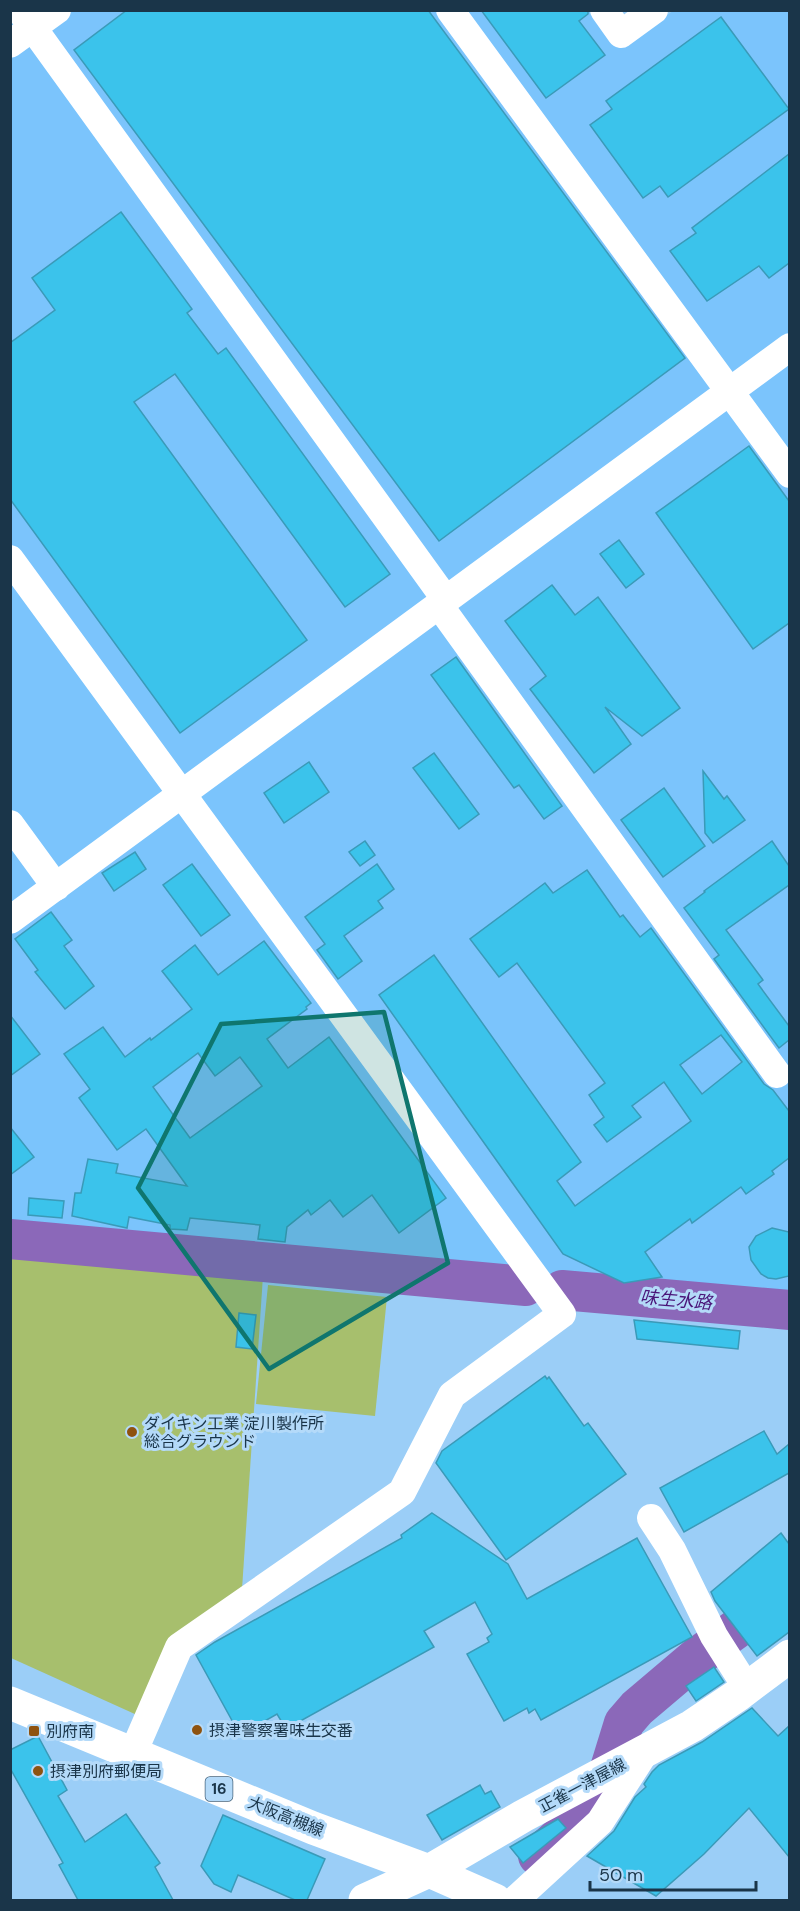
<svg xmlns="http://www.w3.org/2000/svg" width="800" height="1911" font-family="'DM Sans','Noto Sans JP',sans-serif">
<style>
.built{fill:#7bc4fc}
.green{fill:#a7bf6d}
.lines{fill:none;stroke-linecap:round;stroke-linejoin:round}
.river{stroke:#8b68b9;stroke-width:40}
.building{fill:#3bc3eb;stroke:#3a9ab8;stroke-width:1.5;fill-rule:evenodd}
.minor{stroke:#fff;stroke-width:28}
.major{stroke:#fff;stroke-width:33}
.marked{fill:#0f766e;fill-opacity:0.2;stroke:#0f766e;stroke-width:4.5;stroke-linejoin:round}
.poi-dot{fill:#8e5310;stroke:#b4daf9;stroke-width:2}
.labels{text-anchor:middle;stroke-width:6;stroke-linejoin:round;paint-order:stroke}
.shield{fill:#b4daf9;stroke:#48667e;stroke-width:1.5}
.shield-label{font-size:15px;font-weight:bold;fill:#1a3549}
.poi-label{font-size:16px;fill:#1a3549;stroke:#b4daf9;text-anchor:start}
.street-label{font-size:16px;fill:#1a3549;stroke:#b4daf9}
.water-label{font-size:18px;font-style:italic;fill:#4a1579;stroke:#b4daf9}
</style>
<rect width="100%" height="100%" fill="#9bcef7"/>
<!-- built -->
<polygon class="built" points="10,11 591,11 619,48 673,11 789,11 789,1299 11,1222"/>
<!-- green -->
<g class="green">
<polygon points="11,1246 263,1276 242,1589 137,1715 11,1658"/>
<polygon points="268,1285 387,1297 375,1416 256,1404"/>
</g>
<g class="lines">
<!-- river -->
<g class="river">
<polyline points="10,1239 526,1286"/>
<polyline points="562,1290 790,1310"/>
<polyline points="538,1856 584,1815 603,1791 624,1723 637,1708 696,1658 790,1590"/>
</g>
</g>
<!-- building -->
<g class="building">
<polygon points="127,10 428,10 685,358 439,541 74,50"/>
<polygon points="481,10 588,10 588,14 579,21 605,55 546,98"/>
<polygon points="721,17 789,109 668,197 660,186 643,198 590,125 612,109 606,101"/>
<polygon points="789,154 789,263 769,278 759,266 707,301 670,251 696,233 692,228"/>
<polygon points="121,212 192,309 187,313 218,354 226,348 390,574 345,607 175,374 134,402 307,640 180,733 10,499 10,343 55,310 32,278"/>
<polygon points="749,446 789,501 789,623 753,649 656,513"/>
<polygon points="619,540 644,574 626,588 600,554"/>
<polygon points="552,585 575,615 598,597 680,708 642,736 605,707 631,744 594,773 530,689 546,676 505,621"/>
<polygon points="456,657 562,806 544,819 519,785 514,788 431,675"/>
<polygon points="434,753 479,814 459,829 413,768"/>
<polygon points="309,762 329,792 284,823 264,793"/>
<polygon points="703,771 724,799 727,796 745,820 713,843 705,833"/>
<polygon points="664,788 705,846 663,877 621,820"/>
<polygon points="365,841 375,855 360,866 349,852"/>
<polygon points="772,841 789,866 789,885 726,930 763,980 758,984 789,1026 789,1040 779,1048 714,959 719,955 684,908 705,892 704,891"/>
<polygon points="135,852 146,869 114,891 102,873"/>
<polygon points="192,864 230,915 201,936 163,885"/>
<polygon points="377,864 394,889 378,901 383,908 344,936 362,961 338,979 317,950 325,944 305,917"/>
<path d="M587 870 620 917 623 915 640 937 651 928 764 1084 773 1090 789 1111V1158L772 1171 774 1174 746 1194 741 1187 692 1223 690 1219 645 1252 662 1277 624 1283 563 1254 379 995 434 955 581 1162 557 1181 575 1206 691 1121 664 1082 632 1106 641 1117 607 1142 594 1125 604 1117 589 1095 605 1083 517 963 499 977 470 939 545 883 553 893ZM721 1035 742 1062 702 1094 680 1065Z"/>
<polygon points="51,912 72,940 64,946 94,986 65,1009 35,972 38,970 15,939"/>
<path d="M264 941 311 1003 306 1007 307 1009 267 1039 288 1068 329 1037 446 1198 399 1233 372 1195 343 1217 330 1200 311 1215 308 1210 287 1227 285 1242 258 1239 260 1225 190 1218 187 1230 170 1229V1225L129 1217 127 1228 72 1216 75 1193H81L88 1159 118 1164 116 1173 187 1186 146 1129 117 1150 79 1098 90 1089 64 1054 103 1027 125 1057 150 1038 151 1040 192 1009 162 971 195 945 218 975ZM198 1053 215 1076 240 1057 262 1086 190 1138 153 1087Z"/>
<polygon points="10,1015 40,1054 10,1076"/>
<polygon points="10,1127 34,1157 10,1175"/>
<polygon points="29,1198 64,1201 62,1218 28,1215"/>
<polygon points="772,1228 789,1232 789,1276 776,1279 768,1278 761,1274 751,1260 749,1247 756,1236"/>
<polygon points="239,1313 256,1315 252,1349 236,1347"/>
<polygon points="634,1320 740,1331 738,1349 637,1339"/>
<polygon points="545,1376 547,1379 549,1377 584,1426 588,1423 626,1474 506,1560 436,1463 442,1451"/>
<polygon points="764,1431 777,1454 789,1444 789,1473 684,1532 660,1488"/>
<polygon points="432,1513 508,1564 527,1599 637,1538 692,1637 541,1720 535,1709 529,1713 527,1708 504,1721 467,1654 489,1642 487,1638 492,1634 475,1602 424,1631 434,1647 286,1729 277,1714 240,1735 196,1655 215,1642 402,1538 401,1535"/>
<polygon points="781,1533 789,1544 789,1632 757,1656 715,1601 711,1592"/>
<polygon points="714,1667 724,1682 696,1701 686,1686"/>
<polygon points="752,1708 778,1736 789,1726 789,1857 749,1808 704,1854 656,1896 587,1856 614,1831 635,1797 646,1787 644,1784 652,1772 659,1765 702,1742"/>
<polygon points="38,1736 67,1790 58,1796 85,1842 126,1814 160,1863 155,1867 173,1900 78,1900 59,1865 63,1863 10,1768 10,1750"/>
<polygon points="480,1785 485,1794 491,1791 500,1807 442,1840 427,1815"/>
<polygon points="223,1815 325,1859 307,1900 295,1900 238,1875 231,1892 214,1884 201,1866"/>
<polygon points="558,1819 566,1828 523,1863 510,1847"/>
</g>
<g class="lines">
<!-- minor -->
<g class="minor">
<polyline points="20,10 446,600"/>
<polyline points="450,10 790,474"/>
<polyline points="604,10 621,34 654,10"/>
<polyline points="10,44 57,10"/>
<polyline points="10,559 562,1314 452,1395 402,1492 179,1647 133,1753"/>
<polyline points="439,605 777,1074"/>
<polyline points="10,824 56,887"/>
<polyline points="10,920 790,347"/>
<polyline points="651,1518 672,1550 714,1636 747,1688"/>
<polyline points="515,1900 600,1822 645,1752"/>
</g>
<!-- major -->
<g class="major">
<polyline points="10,1703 313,1828 429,1871 495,1900"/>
<polyline points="365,1900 429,1871 523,1816 692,1726 738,1695 790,1656"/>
</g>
</g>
<!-- marked area -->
<path class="marked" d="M384 1012 448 1263 269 1369 138 1188 221 1024Z"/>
<!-- markers -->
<g class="poi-dot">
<circle cx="132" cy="1432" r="6"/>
<circle cx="197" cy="1730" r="6"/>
<rect x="28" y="1725" width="12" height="12" rx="3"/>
<circle cx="38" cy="1771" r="6"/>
</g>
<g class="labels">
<!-- shield labels -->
<rect class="shield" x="205.5" y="1777" width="27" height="24" rx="4.5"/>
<g class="shield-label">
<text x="219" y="1794">16</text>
</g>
<!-- poi labels -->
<g class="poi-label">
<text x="144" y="1429">ダイキン工業 淀川製作所<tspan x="144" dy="18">総合グラウンド</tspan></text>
<text x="209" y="1736">摂津警察署味生交番</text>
<text x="46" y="1737">別府南</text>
<text x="50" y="1777">摂津別府郵便局</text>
</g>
<!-- street labels -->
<g class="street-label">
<text transform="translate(582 1785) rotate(-28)" y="6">正雀一津屋線</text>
<text transform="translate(286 1816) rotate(22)" y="6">大阪高槻線</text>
</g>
<!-- water labels -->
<g class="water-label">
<text transform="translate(676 1300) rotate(5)" y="6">味生水路</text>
</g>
</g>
<!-- border -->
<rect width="800" height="1911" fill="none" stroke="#1a3549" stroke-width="24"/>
<!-- scale -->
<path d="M590 1881v9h166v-9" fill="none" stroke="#1a3549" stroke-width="3"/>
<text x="599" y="1881" font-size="18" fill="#1a3549" stroke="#b4daf9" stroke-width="4.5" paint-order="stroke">50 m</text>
</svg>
